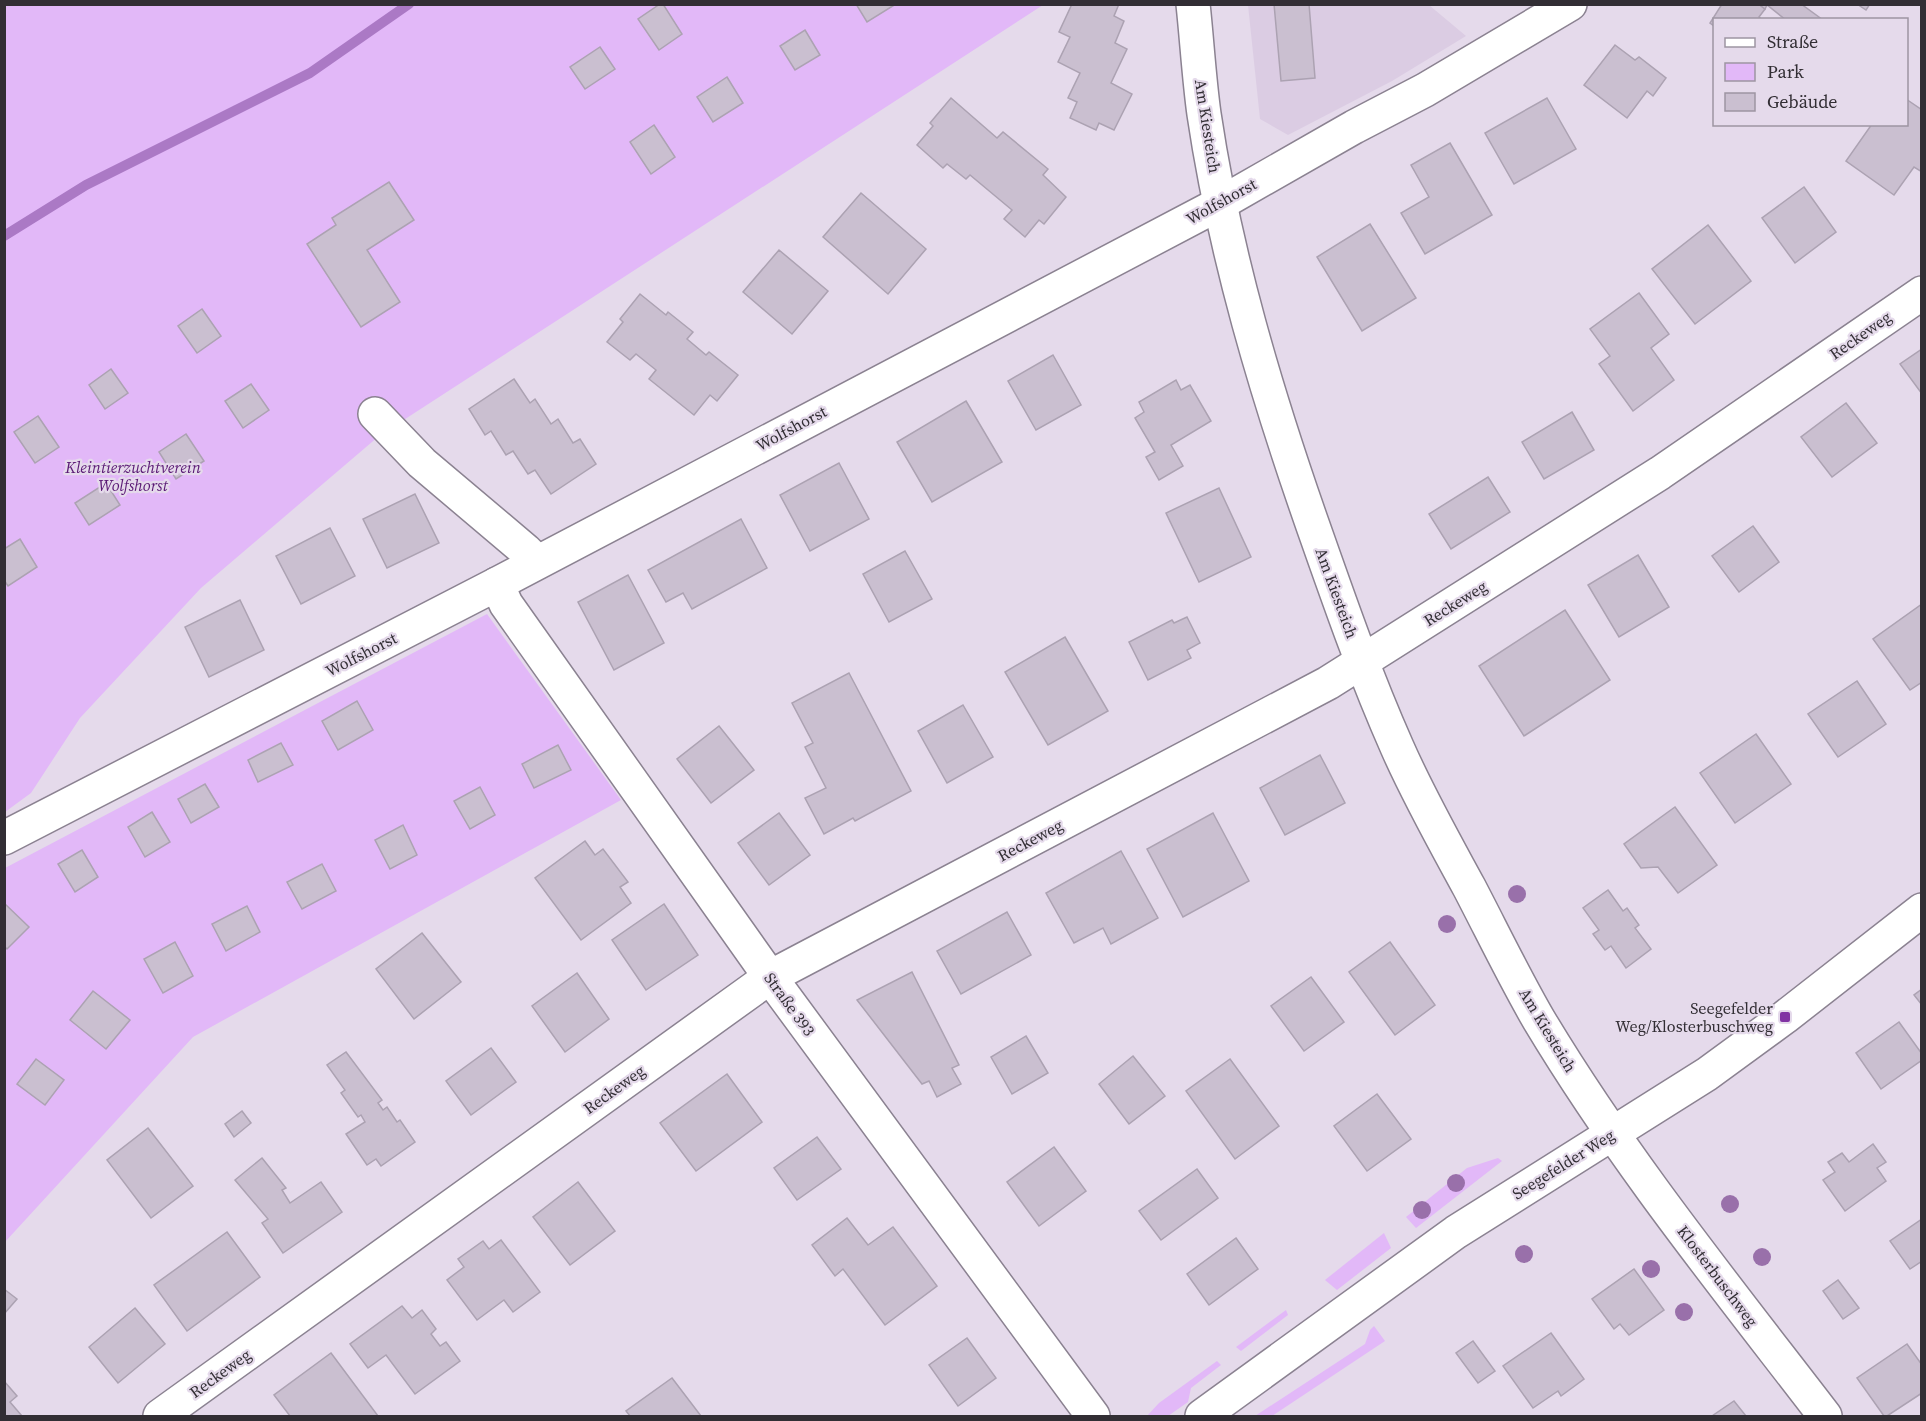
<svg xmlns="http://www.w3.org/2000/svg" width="1926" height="1421" font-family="'Source Serif 4',serif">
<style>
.built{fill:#dbcce3}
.green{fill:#e2b8f8}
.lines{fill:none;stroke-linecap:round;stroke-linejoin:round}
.stream{stroke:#ab79c5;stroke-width:10}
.building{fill:#cabfd0;stroke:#aca2b2;stroke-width:1.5}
.minor-casing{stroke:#8b8291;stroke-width:36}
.minor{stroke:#fff;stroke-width:33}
.tree{fill:#9970aa}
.poi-dot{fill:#8133a3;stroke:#e5daeb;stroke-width:2}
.labels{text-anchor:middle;stroke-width:4.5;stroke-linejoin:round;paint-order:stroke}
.street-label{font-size:16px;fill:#322e34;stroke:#e5daeb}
.park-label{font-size:16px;font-style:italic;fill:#5a1975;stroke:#e5daeb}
.poi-label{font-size:16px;fill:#322e34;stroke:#e5daeb;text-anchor:end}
</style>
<rect width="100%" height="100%" fill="#e5daeb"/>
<!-- built -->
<polygon class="built" points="1248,5 1429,5 1466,36 1392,81 1288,135 1260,119"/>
<!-- green -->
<g class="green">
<polygon points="4,5 1043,5 379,436 201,588 80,718 31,793 5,812"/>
<polygon points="487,614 621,800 193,1037 5,1242 5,868"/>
<polygon points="1498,1158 1502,1161 1416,1228 1406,1217 1467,1168"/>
<polygon points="1384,1233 1391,1248 1337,1290 1325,1280"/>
<polygon points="1286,1310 1288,1315 1241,1351 1236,1347"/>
<polygon points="1374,1326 1385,1341 1272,1416 1255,1416 1365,1344 1370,1330"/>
<polygon points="1217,1361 1221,1365 1191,1388 1188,1402 1168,1416 1147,1416 1159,1403"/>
</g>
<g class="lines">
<!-- stream -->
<polyline class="stream" points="4,236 86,185 310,73 409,4"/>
</g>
<!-- building -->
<g class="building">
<polygon points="660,4 663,4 682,34 659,50 638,19"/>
<polygon points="856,4 896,4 867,22"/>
<polygon points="1072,4 1119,4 1114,16 1124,21 1115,43 1127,49 1111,83 1132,94 1114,130 1099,123 1096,130 1070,118 1077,102 1068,98 1080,73 1058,62 1070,37 1059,32"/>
<polygon points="1274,4 1309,4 1315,78 1281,81"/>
<polygon points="1722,4 1759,4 1765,9 1759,17 1762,20 1714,20 1714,26 1710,23"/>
<polygon points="1762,4 1801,4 1823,20 1786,20 1767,5 1765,9 1761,6"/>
<polygon points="1857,4 1870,4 1866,10"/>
<polygon points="805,30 820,55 795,70 780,46"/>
<polygon points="1615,45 1635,60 1639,57 1666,78 1653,96 1647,91 1627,118 1584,85"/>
<polygon points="600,47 615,69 585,89 570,67"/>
<polygon points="727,77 743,103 713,122 697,97"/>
<polygon points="951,98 997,138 1003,132 1048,169 1043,175 1066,197 1044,224 1039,220 1025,237 1004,219 1012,210 970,175 966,179 947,164 943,168 917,145 933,126 930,123"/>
<polygon points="1547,98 1576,149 1514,184 1485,133"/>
<polygon points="1906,99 1922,110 1922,172 1914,167 1894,195 1846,161 1872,124 1906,124"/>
<polygon points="654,125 675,157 651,174 630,142"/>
<polygon points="1450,143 1492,215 1425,254 1401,213 1429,197 1411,165"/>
<polygon points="389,182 414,220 367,250 400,302 361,327 307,244 336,225 332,218"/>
<polygon points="1804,187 1836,232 1795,263 1762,218"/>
<polygon points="861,193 926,249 888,294 823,237"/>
<polygon points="1370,224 1416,298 1362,331 1317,257"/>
<polygon points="1708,225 1751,281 1695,324 1652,269"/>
<polygon points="779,250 828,291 792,334 743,292"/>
<polygon points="1639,293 1669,334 1651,348 1674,380 1633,411 1599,364 1610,356 1590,329"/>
<polygon points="640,294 666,315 668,312 693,332 687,339 706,355 709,352 738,375 717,401 710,395 694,415 649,379 656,370 636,354 630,360 607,342 623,322 620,319"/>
<polygon points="202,309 221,336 197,353 178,326"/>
<polygon points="1922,349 1922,394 1900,364"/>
<polygon points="1053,355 1081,405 1036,430 1008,381"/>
<polygon points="111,369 128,393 105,409 89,385"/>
<polygon points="514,379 530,403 535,399 551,424 558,419 573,443 580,439 596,464 551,494 535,470 528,474 513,451 506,455 491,431 485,435 469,409"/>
<polygon points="1176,380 1181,390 1190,385 1211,421 1171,445 1183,466 1159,480 1146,457 1155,452 1135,418 1144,412 1139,402"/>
<polygon points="251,384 269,410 243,428 225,401"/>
<polygon points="966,401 1002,462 932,502 897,442"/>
<polygon points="1846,403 1877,443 1832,477 1801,437"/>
<polygon points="1572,412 1594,450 1544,479 1522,442"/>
<polygon points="38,416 59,447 35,463 14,432"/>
<polygon points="186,434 204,461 176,479 159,452"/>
<polygon points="839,463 869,519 810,551 780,495"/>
<polygon points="1488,477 1510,512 1451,549 1429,514"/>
<polygon points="106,483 120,505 89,525 75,503"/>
<polygon points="1219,488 1251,557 1199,582 1166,513"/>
<polygon points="415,494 439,543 387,568 363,519"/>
<polygon points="741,519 767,568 692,609 683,593 666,602 648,570"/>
<polygon points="1753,526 1779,562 1739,592 1712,556"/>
<polygon points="330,528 355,576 301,604 276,556"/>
<polygon points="20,539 37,567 8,586 4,580 4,549"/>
<polygon points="905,551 932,599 889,622 863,574"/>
<polygon points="1638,555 1669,607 1619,637 1588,585"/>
<polygon points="628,575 664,643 614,670 578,602"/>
<polygon points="240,600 264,650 209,677 185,627"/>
<polygon points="1922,604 1922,682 1910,690 1873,639"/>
<polygon points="1565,610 1610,680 1524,736 1479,666"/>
<polygon points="1187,617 1200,643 1187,650 1191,658 1148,680 1129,642 1172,620 1174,623"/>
<polygon points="1065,637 1108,711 1048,745 1005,672"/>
<polygon points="849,673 911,791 855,821 853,818 824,834 805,798 826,788 805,747 813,743 792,703"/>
<polygon points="1857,681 1886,724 1838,757 1808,714"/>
<polygon points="357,701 373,730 338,750 322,721"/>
<polygon points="963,705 993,757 947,783 918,731"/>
<polygon points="719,726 754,770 711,803 677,759"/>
<polygon points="1756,734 1791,784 1735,823 1700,773"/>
<polygon points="281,743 293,765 258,782 248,760"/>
<polygon points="558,745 571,770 534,788 522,764"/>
<polygon points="1320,755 1345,803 1285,835 1260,788"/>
<polygon points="205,784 219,807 191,823 178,799"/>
<polygon points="480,787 495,815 470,829 454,801"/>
<polygon points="1675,807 1717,865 1678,893 1658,867 1641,868 1624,844"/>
<polygon points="152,812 170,842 145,857 128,827"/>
<polygon points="779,813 810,855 769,885 738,843"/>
<polygon points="1213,813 1249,881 1183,917 1147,849"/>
<polygon points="403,825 417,855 390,869 375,840"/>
<polygon points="585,841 595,855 603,849 628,882 620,887 631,903 581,940 535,878"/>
<polygon points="82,850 98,877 75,892 58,864"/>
<polygon points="1121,851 1158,918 1111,944 1103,928 1074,943 1046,893"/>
<polygon points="322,864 336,891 302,909 287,882"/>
<polygon points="1608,890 1623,911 1627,908 1639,925 1635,928 1651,949 1626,968 1611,946 1605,950 1593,934 1599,930 1583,908"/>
<polygon points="4,903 29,927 7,949 4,946"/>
<polygon points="664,904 698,955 646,990 612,940"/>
<polygon points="247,906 260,932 226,951 212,924"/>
<polygon points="1007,912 1031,955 961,994 937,951"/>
<polygon points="422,933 461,982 414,1019 376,969"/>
<polygon points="175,942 193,976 163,993 144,959"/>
<polygon points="1390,942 1435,1005 1395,1035 1349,972"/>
<polygon points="912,972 959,1065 952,1068 961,1084 937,1097 929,1081 922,1084 857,1000"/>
<polygon points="577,973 609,1019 565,1052 532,1006"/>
<polygon points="1311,977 1344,1022 1304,1051 1271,1006"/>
<polygon points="1922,989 1922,1005 1914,995"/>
<polygon points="93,991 130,1020 106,1049 70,1020"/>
<polygon points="1899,1022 1922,1054 1922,1060 1881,1089 1856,1053"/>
<polygon points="1026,1036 1048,1073 1012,1094 991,1057"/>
<polygon points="491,1048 516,1082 471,1115 446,1081"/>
<polygon points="346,1052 382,1100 378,1103 383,1110 387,1107 397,1122 400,1120 415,1142 381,1166 376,1159 367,1165 346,1134 365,1122 361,1115 358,1117 341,1093 345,1090 327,1065"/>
<polygon points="1133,1056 1165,1096 1129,1124 1099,1084"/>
<polygon points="36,1059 64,1080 45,1105 17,1084"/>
<polygon points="1230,1059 1279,1126 1235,1159 1186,1091"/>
<polygon points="727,1074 762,1122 696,1171 660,1123"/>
<polygon points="1377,1094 1411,1139 1367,1171 1334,1126"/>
<polygon points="242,1111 251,1123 234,1137 225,1124"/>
<polygon points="148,1128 193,1186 151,1218 107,1160"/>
<polygon points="817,1137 841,1169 797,1200 774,1168"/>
<polygon points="1873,1144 1886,1162 1877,1168 1886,1181 1845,1211 1823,1180 1835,1172 1828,1162 1842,1153 1849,1162"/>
<polygon points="1054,1147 1086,1191 1039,1226 1007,1182"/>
<polygon points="262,1158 286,1188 282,1190 290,1203 321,1182 342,1212 283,1253 262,1223 268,1219 235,1180"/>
<polygon points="1197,1169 1218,1198 1161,1240 1139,1211"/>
<polygon points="578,1182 615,1231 570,1265 533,1217"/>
<polygon points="847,1218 868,1245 893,1227 937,1286 885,1325 843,1269 835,1276 812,1245"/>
<polygon points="1922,1219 1922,1261 1910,1269 1890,1241"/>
<polygon points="227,1232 260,1277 187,1331 154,1285"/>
<polygon points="1236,1238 1258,1269 1209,1305 1187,1274"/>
<polygon points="501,1240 540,1292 513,1312 504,1300 477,1320 447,1280 464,1267 458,1259 483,1241 489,1249"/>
<polygon points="1634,1269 1664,1310 1629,1335 1620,1324 1614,1329 1592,1299"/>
<polygon points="1838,1280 1859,1308 1843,1319 1823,1291"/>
<polygon points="4,1289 17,1299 4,1314"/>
<polygon points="402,1306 412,1318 422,1310 436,1329 431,1334 440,1346 446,1342 460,1361 415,1394 386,1355 368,1368 350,1344"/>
<polygon points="135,1308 165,1344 118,1383 89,1347"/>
<polygon points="1551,1333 1584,1379 1561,1396 1558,1391 1533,1408 1503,1366"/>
<polygon points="967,1338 996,1378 958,1406 929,1365"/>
<polygon points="1473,1341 1495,1371 1478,1383 1456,1353"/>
<polygon points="1907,1344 1922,1365 1922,1393 1887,1416 1884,1416 1857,1378"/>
<polygon points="331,1353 378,1416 290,1416 274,1395"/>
<polygon points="672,1378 701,1416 630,1416 626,1411"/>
<polygon points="4,1381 17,1396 10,1402 22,1416 4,1416"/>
<polygon points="1734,1401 1746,1416 1712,1416"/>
</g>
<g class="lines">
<!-- minor casing -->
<g class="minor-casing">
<g id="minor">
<path d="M1193 4C1197 41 1199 78 1204 114 1225 255 1266 392 1313 526 1339 600 1365 675 1397 747 1418 795 1444 841 1469 887 1492 931 1514 977 1539 1020 1623 1160 1726 1287 1825 1416"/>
<polyline points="375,414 422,463 525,550 537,562"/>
<polyline points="497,584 506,604 770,977 1093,1416"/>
<polyline points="4,838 497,584 1221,203 1354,127 1425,90 1570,4"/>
<polyline points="160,1416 770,977 1328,683 1660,473 1922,293"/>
<polyline points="1202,1416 1456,1232 1707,1074 1785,1017 1922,910"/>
</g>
</g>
<!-- minor -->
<use href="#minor" class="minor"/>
</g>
<!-- trees -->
<g class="tree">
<circle cx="1517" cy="894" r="9"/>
<circle cx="1447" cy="924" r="9"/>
<circle cx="1456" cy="1183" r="9"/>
<circle cx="1730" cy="1204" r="9"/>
<circle cx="1422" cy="1210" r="9"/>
<circle cx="1524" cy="1254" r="9"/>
<circle cx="1762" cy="1257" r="9"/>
<circle cx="1651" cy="1269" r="9"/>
<circle cx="1684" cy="1312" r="9"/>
</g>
<!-- markers -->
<rect class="poi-dot" x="1779" y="1011" width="12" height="12" rx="3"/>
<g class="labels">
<!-- street labels -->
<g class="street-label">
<text transform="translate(1208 126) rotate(81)" y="6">Am Kiesteich</text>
<text transform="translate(1221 201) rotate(-29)" y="6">Wolfshorst</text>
<text transform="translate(1860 335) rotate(-35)" y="6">Reckeweg</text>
<text transform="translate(791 428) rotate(-28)" y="6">Wolfshorst</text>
<text transform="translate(1337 593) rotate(70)" y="6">Am Kiesteich</text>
<text transform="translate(1455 603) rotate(-32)" y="6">Reckeweg</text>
<text transform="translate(361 654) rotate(-27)" y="6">Wolfshorst</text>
<text transform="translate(1030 840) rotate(-28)" y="6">Reckeweg</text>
<text transform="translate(790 1004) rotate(54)" y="6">Straße 393</text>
<text transform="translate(1548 1030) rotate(59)" y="6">Am Kiesteich</text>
<text transform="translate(614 1089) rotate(-36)" y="6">Reckeweg</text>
<text transform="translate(1563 1164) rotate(-32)" y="6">Seegefelder Weg</text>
<text transform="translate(1718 1276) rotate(53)" y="6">Klosterbuschweg</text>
<text transform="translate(220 1373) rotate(-36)" y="6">Reckeweg</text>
</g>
<!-- park labels -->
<g class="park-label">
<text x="133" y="473">Kleintierzuchtverein<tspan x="133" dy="18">Wolfshorst</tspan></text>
</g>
<!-- poi labels -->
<g class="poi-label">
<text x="1773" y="1014">Seegefelder<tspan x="1773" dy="18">Weg/Klosterbuschweg</tspan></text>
</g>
</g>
<!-- border -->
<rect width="1926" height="1421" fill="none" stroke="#322e34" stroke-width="12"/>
<!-- legend -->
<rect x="1713" y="18" width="195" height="108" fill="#e5daeb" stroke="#9d95a2" stroke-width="1.5"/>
<rect x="1725" y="38" width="30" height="9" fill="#ffffff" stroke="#9d95a2" stroke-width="1.5"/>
<text x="1767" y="48" font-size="18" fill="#322e34">Straße</text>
<rect x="1725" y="63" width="30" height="18" fill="#e2b8f8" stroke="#9d95a2" stroke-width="1.5"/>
<text x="1767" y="78" font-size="18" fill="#322e34">Park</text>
<rect x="1725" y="93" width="30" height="18" fill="#cabfd0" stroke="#9d95a2" stroke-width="1.5"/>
<text x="1767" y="108" font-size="18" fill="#322e34">Gebäude</text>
</svg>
